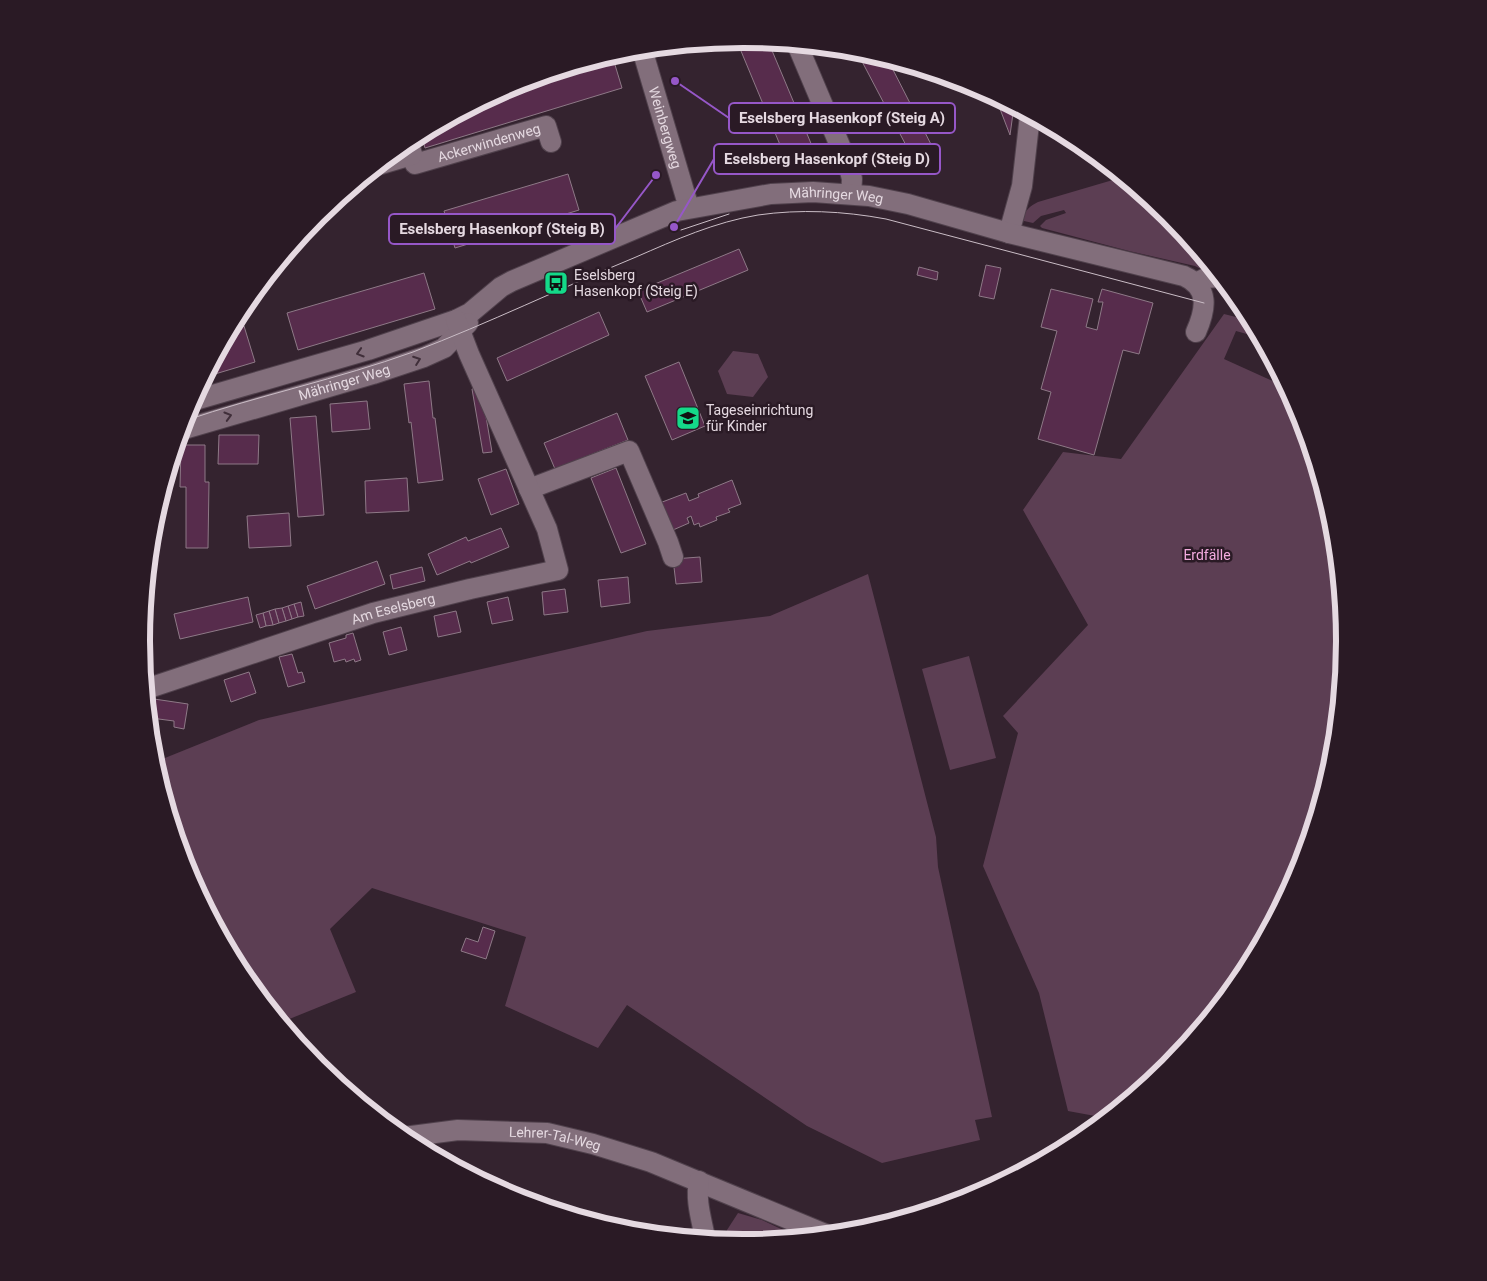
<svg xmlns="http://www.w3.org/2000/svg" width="1487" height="1281" font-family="Roboto,sans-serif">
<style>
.green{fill:#5c3e53}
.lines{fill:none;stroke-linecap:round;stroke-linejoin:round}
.stream{stroke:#784a6b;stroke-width:4.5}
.building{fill:#572c4c;stroke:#8e7987}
.minor-casing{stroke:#50414c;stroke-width:22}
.minor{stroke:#826e7b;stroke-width:20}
.tram{stroke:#cabdc6;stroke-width:1}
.oneway{stroke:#402f3a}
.labels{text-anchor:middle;stroke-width:5;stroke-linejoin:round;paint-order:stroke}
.street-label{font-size:14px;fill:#e5d9e1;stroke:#2a1a25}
.poi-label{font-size:14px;fill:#e5d9e1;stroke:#2a1a25;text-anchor:start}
.park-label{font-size:14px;fill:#f4abdf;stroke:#2a1a25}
.rim{fill:none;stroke:#e5d9e1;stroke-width:6}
.leader{fill:none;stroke:#9657c8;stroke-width:2}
.callout-dot{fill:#9657c8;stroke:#2a1a25;stroke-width:2}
.callout{fill:#2a1a25;stroke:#9657c8;stroke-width:2}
.callout-label{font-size:15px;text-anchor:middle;font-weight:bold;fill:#e5d9e1}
</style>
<rect width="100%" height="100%" fill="#34232f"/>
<!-- green -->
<g class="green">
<path d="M1123 177 1169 215 1211 266 1203 270 1195 266 1129 251 1042 228 1040 226 1046 220 1066 213 1064 210 1041 216 1033 223 1024 221C1023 211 1030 206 1038 202Z"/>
<polygon points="1224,314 1252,321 1261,338 1236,331 1224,359 1288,388 1300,410 1334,523 1345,641 1334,758 1299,871 1244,975 1169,1066 1106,1118 1068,1111 1039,993 983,866 1018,733 1003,716 1088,625 1023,510 1063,452 1121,459"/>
<polygon points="733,351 758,354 768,377 753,397 727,394 718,371"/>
<polygon points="868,574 936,837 938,867 992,1117 975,1120 980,1140 882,1163 807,1126 627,1005 598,1048 505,1006 526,937 372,888 330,929 356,992 282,1022 243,975 187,871 155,762 259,720 647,631 770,616"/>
<polygon points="969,656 996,758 950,770 922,669"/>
<polygon points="738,1213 762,1220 798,1237 744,1242 728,1241 727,1230"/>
</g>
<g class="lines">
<!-- stream -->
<polyline class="stream" points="386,1122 386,1121"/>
</g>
<!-- building -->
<g class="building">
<polygon points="736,39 768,41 815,153 788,164"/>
<polygon points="856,50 887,58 940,162 920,172"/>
<polygon points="612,55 622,88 425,148 421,134 499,92 582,67 581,64"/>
<polygon points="995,96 1014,106 1010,135"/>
<polygon points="1052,127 1067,135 1054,137"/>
<polygon points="568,174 579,210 455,248 444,211"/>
<polygon points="739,249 748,270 647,312 638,291"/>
<polygon points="986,265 1001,268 994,299 979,296"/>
<polygon points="919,267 938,272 937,280 917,275"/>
<polygon points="424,273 435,309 298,350 287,313"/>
<polygon points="1051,289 1093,299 1086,327 1097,330 1103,302 1098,302 1102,289 1153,303 1139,354 1123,350 1094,455 1038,439 1051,392 1041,389 1057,331 1041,327"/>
<polygon points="599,312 609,335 507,381 497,358"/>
<polygon points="244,326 255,362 205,377 231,330"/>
<polygon points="679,362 705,426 672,440 645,376"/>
<polygon points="429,381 433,418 435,418 443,480 418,483 411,422 409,423 404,384"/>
<polygon points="481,387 492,452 483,453 472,389"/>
<polygon points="367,401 370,429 332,432 330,404"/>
<polygon points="617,413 628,440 555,469 544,443"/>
<polygon points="316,416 324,515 298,517 290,418"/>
<polygon points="219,435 259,435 258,464 218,464"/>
<polygon points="181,445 205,445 205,482 209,482 208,548 186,548 186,487 180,487"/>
<polygon points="616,468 646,544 621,553 591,478"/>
<polygon points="506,469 519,504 491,515 478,479"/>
<polygon points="407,478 409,511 366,513 365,481"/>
<polygon points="732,480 741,504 728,509 730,512 716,517 717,520 700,527 699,523 694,525 691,516 687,518 689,523 673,530 657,504 686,493 689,501 699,497 698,494"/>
<polygon points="289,513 291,546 249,548 247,516"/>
<polygon points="501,528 509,547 471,563 470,561 437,575 428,554 466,537 468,541"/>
<polygon points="700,557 702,582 676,584 673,559"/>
<polygon points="377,561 385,584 315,609 307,586"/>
<polygon points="422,567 425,581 393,589 390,575"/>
<polygon points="628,577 630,603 601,607 598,580"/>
<polygon points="565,589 568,612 544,615 542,592"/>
<polygon points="248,597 253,622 180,639 174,614"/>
<polygon points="508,597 513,620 492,624 487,602"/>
<polygon points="301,602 304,616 298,617 294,604"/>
<polygon points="294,604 298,617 292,619 288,606"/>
<polygon points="288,606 292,619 286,621 282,608"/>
<polygon points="282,608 286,621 279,623 275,609"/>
<polygon points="275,609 279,623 273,625 269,611"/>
<polygon points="269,611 273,625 266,626 263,613"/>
<polygon points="456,611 461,632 438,637 434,616"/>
<polygon points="263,613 266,626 260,628 256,615"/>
<polygon points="401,627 407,650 389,655 383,632"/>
<polygon points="353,633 361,660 355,662 354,659 346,662 345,659 334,662 329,643 346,638 346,635"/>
<polygon points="292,654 298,673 302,672 305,682 288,687 279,657"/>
<polygon points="249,672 256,693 231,702 224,680"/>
<polygon points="154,699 188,704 184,729 174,727 174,721 151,718"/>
<polygon points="483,927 495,931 486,959 461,951 466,938 478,942"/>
</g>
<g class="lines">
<!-- minor casing -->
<g class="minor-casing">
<g id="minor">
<polyline points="797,44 849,167 852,179 851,194"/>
<path id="s1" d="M642 49 689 208"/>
<path id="s2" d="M408 141 415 164 546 126 551 142"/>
<polyline points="378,165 412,155"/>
<polyline points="1009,233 1022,186 1030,115"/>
<polyline points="1196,283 1206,278 1220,277"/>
<path id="s3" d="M192 401 368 350 456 320 470 313 501 287 512 281 677 211 771 194 813 192 869 196 908 204 1009 233 1184 276C1210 288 1206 309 1196 332"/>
<path id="s4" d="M181 430 373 374 424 357 444 348 468 323"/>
<polyline points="529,489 629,451 668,542 673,557"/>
<path id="s5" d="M146 689 373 613 470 589 558 570 547 529 469 354 456 320"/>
<path id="s6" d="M404 1137 458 1130 547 1133 593 1144 651 1162 825 1234"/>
<path d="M699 1181C695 1200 702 1221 705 1238"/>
</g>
</g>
<!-- minor -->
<use href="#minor" class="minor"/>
<!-- tram -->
<g class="tram">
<polyline points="681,230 729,214"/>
<path d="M184 421C260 395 338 379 413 352 489 323 561 288 636 257 675 240 715 222 758 215 800 209 843 211 886 219L1204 303"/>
</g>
</g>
<!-- one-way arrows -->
<defs><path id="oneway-chevron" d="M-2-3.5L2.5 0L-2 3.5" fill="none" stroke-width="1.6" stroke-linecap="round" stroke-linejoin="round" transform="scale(1.25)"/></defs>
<g class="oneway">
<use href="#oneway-chevron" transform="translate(360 353) rotate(163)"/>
<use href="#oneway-chevron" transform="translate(417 360) rotate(-20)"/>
<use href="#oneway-chevron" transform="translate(228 416) rotate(-16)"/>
</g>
<!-- icons -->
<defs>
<g id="bus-square" transform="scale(1.25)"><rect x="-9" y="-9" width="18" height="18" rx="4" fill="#14d989" stroke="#2a1a25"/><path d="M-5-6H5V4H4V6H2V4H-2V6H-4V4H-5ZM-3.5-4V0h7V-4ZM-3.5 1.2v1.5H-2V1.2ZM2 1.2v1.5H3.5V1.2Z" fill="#111"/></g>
<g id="school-square" transform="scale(1.25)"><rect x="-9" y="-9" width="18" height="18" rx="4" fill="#14d989" stroke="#2a1a25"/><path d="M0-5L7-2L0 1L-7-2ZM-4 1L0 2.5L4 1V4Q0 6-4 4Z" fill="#111"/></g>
</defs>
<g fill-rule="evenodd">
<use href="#bus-square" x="556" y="283"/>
<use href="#school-square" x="688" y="418"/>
</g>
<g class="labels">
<!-- street labels -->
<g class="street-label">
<text dy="5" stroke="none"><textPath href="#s1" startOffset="82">Weinbergweg</textPath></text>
<text dy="5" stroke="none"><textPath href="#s2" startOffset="101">Ackerwindenweg</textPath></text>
<text dy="5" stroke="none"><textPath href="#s3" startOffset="685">Mähringer Weg</textPath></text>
<text dy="5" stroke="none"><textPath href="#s4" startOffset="170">Mähringer Weg</textPath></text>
<text dy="5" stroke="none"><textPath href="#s5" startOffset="260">Am Eselsberg</textPath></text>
<text dy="5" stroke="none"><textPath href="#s6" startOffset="152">Lehrer-Tal-Weg</textPath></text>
</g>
<!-- poi labels -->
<g class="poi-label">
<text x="574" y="280">Eselsberg<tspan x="574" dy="16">Hasenkopf (Steig E)</tspan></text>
<text x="706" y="415">Tageseinrichtung<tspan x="706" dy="16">für Kinder</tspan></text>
</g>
<!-- park labels -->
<g class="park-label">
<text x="1207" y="560">Erdfälle</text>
</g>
</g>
<!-- crop -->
<path d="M0 0H1487V1281H0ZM150 641a593 593 0 1 1 1186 0a593 593 0 1 1-1186 0Z" fill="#2a1a25" fill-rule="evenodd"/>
<path class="rim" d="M150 641a593 593 0 1 1 1186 0a593 593 0 1 1-1186 0Z"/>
<!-- callouts -->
<path class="leader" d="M675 81L729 118M674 227L714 159M656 175L615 229"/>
<g class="callout-dot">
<circle cx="675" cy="81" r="5"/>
<circle cx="674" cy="227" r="5"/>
<circle cx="656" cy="175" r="5"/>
</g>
<g class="callout">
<rect x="729" y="103" width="226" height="30" rx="5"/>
<rect x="714" y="144" width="226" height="30" rx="5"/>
<rect x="389" y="214" width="226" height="30" rx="5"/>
</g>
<g class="callout-label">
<text x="842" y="123">Eselsberg Hasenkopf (Steig A)</text>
<text x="827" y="164">Eselsberg Hasenkopf (Steig D)</text>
<text x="502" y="234">Eselsberg Hasenkopf (Steig B)</text>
</g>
</svg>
